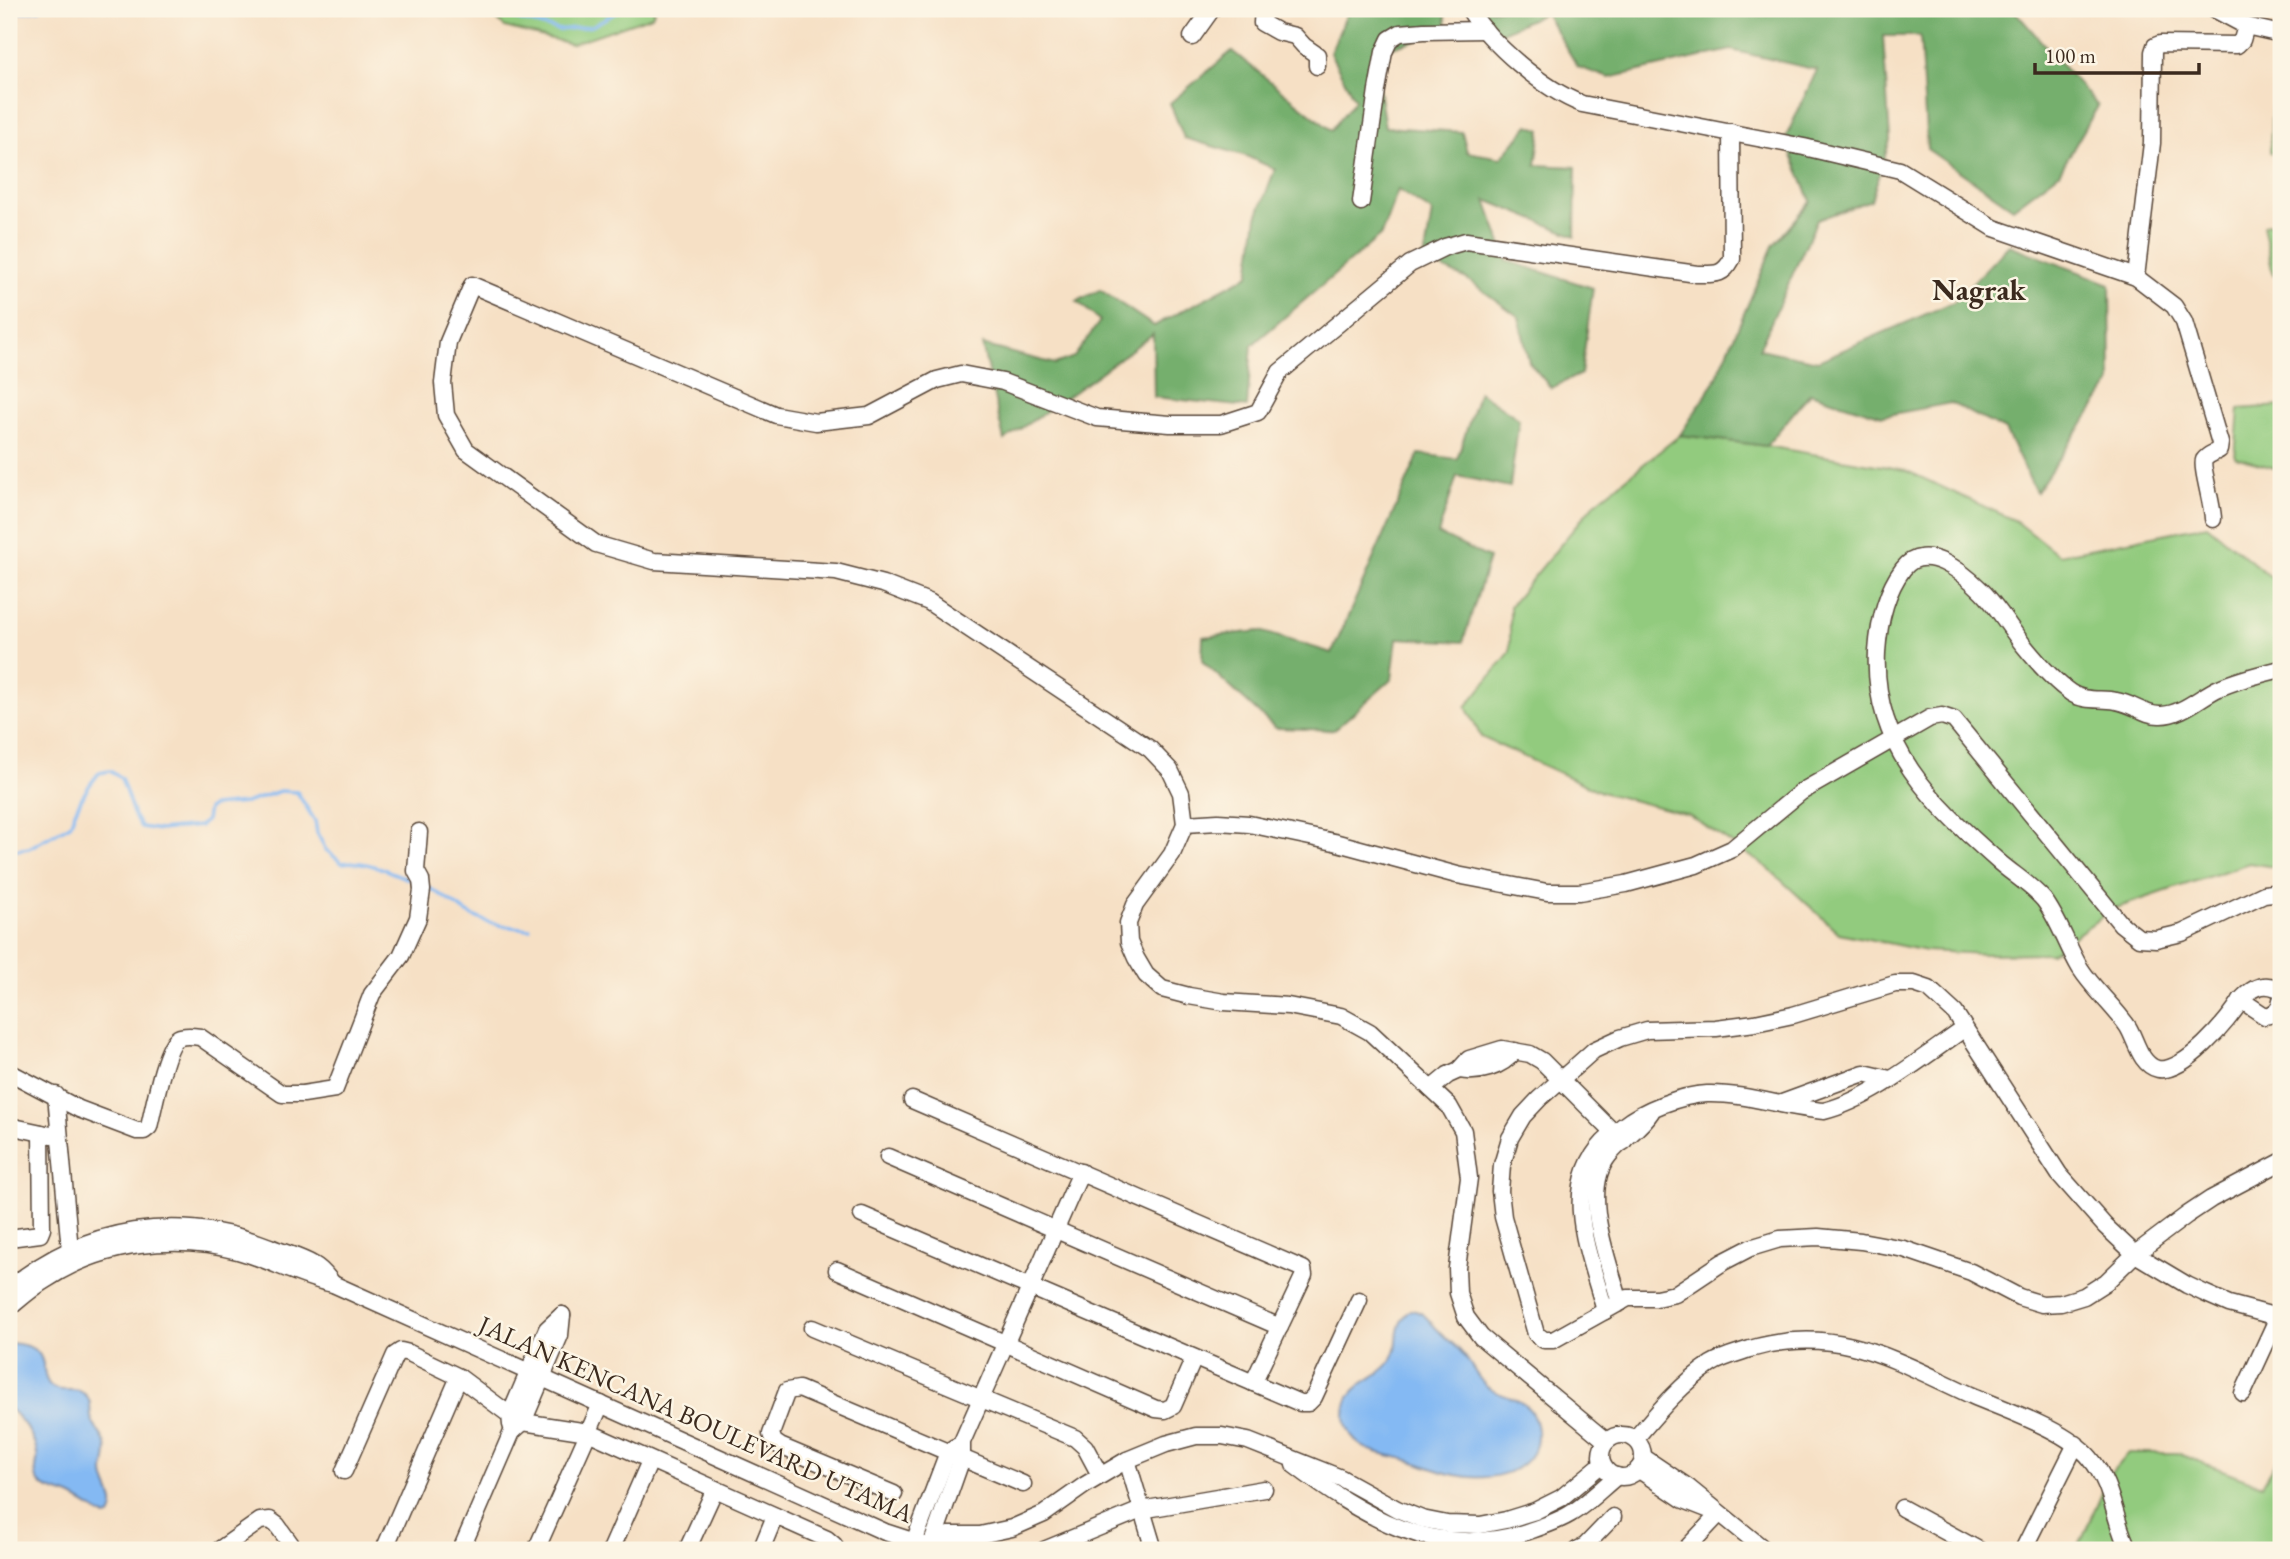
<svg xmlns="http://www.w3.org/2000/svg" width="2290" height="1559" font-family="'EB Garamond',serif">
<style>
.green{fill:#92cb7e;stroke:#667a4e;stroke-width:2}
.forest{fill:#75af6d;stroke:#586c46;stroke-width:2}
.water{fill:#84b9f3;stroke:#607288;stroke-width:2}
.lines{fill:none;stroke-linecap:round;stroke-linejoin:round}
.stream{stroke:#84b9f3;stroke-width:3.5}
.minor-casing{stroke:#574537;stroke-width:19}
.minor{stroke:#fff;stroke-width:16}
.labels{text-anchor:middle;stroke-width:5;stroke-linejoin:round;paint-order:stroke}
.street-label{font-size:26px;fill:#3b2a1e;stroke:#fcf5e5}
.quarter-label{font-size:30px;font-weight:bold;fill:#3b2a1e;stroke:#fcf5e5}
</style>
<rect width="100%" height="100%" fill="#fcf5e5"/>
<filter id="ink" filterUnits="userSpaceOnUse"><feTurbulence type="fractalNoise" baseFrequency=".0143" numOctaves="2"/><feDisplacementMap in="SourceGraphic" scale="14" xChannelSelector="R" yChannelSelector="G"/><feConvolveMatrix kernelMatrix="1 2 1 2 8 2 1 2 1" color-interpolation-filters="sRGB"/></filter>
<filter id="wash" filterUnits="userSpaceOnUse"><feTurbulence type="fractalNoise" baseFrequency=".00686" numOctaves="4" result="noise"/><feDisplacementMap in="SourceGraphic" scale="28" xChannelSelector="R" yChannelSelector="G"/><feGaussianBlur stdDeviation="1.57" result="paint"/><feColorMatrix in="noise" values="0 0 0 0 0 0 0 0 0 0 0 0 0 0 0 0 0 1.4 0 .05"/><feComposite in="paint" operator="in"/></filter>
<g filter="url(#wash)">
<rect width="100%" height="100%" fill="#f6e0c5"/>
<!-- green -->
<g class="green">
<polygon points="484,9 655,9 652,16 571,44 505,27"/>
<polygon points="2281,82 2281,158 2270,152 2272,107"/>
<polygon points="2281,222 2281,274 2273,275 2263,225"/>
<polygon points="2281,406 2281,470 2235,457 2239,409"/>
<polygon points="1680,435 1766,446 1905,470 2016,521 2059,555 2207,525 2273,579 2281,569 2281,868 2249,863 2113,909 2051,953 1985,954 1926,951 1839,933 1768,868 1689,815 1601,792 1481,737 1466,707 1510,652 1510,606 1594,504"/>
<polygon points="2128,1453 2177,1453 2262,1485 2281,1454 2281,1550 2077,1550 2110,1474"/>
</g>
<!-- forest -->
<g class="forest">
<polygon points="1349,9 1445,9 1447,30 1373,53 1385,127 1462,132 1467,152 1501,158 1529,125 1541,130 1536,165 1576,167 1575,236 1486,200 1507,261 1593,288 1581,374 1551,388 1529,362 1519,317 1467,279 1424,260 1432,212 1398,190 1381,235 1252,345 1247,407 1154,397 1153,334 1074,392 1004,440 982,345 1055,364 1074,357 1100,321 1077,301 1100,290 1154,326 1249,275 1257,217 1275,169 1246,156 1184,138 1170,103 1232,51 1331,130 1355,100 1330,53"/>
<polygon points="1469,9 2013,9 2098,106 2059,173 2013,208 1927,149 1920,36 1883,36 1890,140 1871,200 1817,220 1759,349 1818,361 1954,302 2009,245 2110,284 2111,383 2036,492 2005,430 1951,403 1882,416 1810,393 1766,446 1680,435 1715,381 1773,246 1811,201 1785,139 1817,70 1731,50 1609,78 1578,67 1545,13 1493,36"/>
<polygon points="1479,392 1519,419 1510,487 1457,476 1438,534 1489,558 1463,642 1397,638 1392,679 1334,730 1275,728 1202,661 1203,637 1260,631 1332,653 1419,454 1457,459"/>
</g>
<!-- water -->
<g class="water">
<path d="M1411 1310C1426 1312 1428 1321 1439 1331 1446 1339 1455 1344 1462 1353 1471 1363 1476 1377 1487 1387 1500 1397 1518 1396 1529 1409 1536 1418 1539 1433 1536 1444 1526 1477 1484 1481 1455 1475 1437 1472 1421 1463 1404 1459 1390 1455 1371 1453 1359 1444 1351 1438 1345 1425 1345 1416 1345 1381 1375 1383 1390 1362 1404 1342 1389 1329 1411 1310Z"/>
<path d="M9 1343C58 1346 35 1374 52 1387 62 1394 73 1386 83 1393 93 1399 89 1407 91 1417 93 1428 103 1434 106 1445 109 1455 105 1460 104 1471 103 1488 120 1499 110 1516L106 1517C95 1511 84 1503 72 1497 62 1492 45 1491 38 1481 32 1472 39 1463 37 1454 35 1436 22 1420 9 1408Z"/>
</g>
<g class="lines">
<!-- stream -->
<g class="stream">
<polyline points="507,9 513,18 559,30 592,26 622,9"/>
<polyline points="9,14 40,9"/>
<path d="M9 851 29 848 70 825C76 807 87 787 99 773L110 771 121 778 134 816 141 827 160 830 200 826 206 820 208 809 213 806 245 803 280 791 297 792 315 821 317 833 326 850 342 863C369 859 392 874 417 882"/>
<path d="M427 887C446 896 461 912 480 919 496 926 513 927 530 929"/>
</g>
</g>
</g>
<g filter="url(#ink)">
<g class="lines">
<!-- minor casing -->
<g class="minor-casing">
<g id="minor">
<polyline points="1263,9 1262,23 1278,32 1295,36 1304,46 1317,55 1317,66"/>
<path d="M1469 9C1491 44 1543 89 1582 104L1804 147 1900 170 1994 228 2136 277 2174 306 2184 322 2220 443 2219 450C2214 453 2207 455 2204 460 2201 467 2213 506 2213 519"/>
<polyline points="2214,9 2246,26 2281,34"/>
<polyline points="1192,37 1212,9"/>
<polyline points="1361,202 1377,90 1384,52 1390,39 1400,33 1424,31 1485,30"/>
<polyline points="2136,277 2152,143 2153,52 2155,46 2160,44 2237,45 2242,40 2246,26"/>
<polyline points="1185,824 1218,822 1249,824 1334,842 1457,875 1547,892 1579,892 1626,884 1696,865 1732,849 1801,792 1930,718 1942,716 1954,720 2121,924 2139,938 2156,939 2182,933 2264,894 2281,892"/>
<path d="M2281 987 2276 988C2262 982 2251 989 2241 1000L2265 1016C2275 1014 2280 1010 2281 1000"/>
<path d="M2241 1000C2229 1021 2183 1074 2158 1069 2140 1065 2136 1040 2128 1027 2114 1006 2094 990 2080 968 2067 946 2059 920 2044 900 2031 885 2014 875 1999 862 1933 804 1872 746 1877 652 1879 622 1885 593 1903 569 1924 540 1964 573 1982 591 1999 608 2010 629 2025 647 2038 663 2054 681 2071 693 2085 702 2101 698 2116 701 2132 703 2145 716 2161 715 2182 715 2201 696 2219 688 2239 679 2261 674 2281 669"/>
<path d="M1459 1070C1479 1074 1502 1067 1515 1051"/>
<path d="M9 1072 79 1109 137 1131H144L149 1127C153 1111 165 1046 178 1038 184 1035 193 1036 200 1037L282 1094H303L335 1089 372 994 401 956 418 918 422 890 421 880 416 871 419 832"/>
<polyline points="1431,1089 1448,1075 1459,1070 1469,1059 1502,1049 1530,1054 1542,1061 1623,1142"/>
<polyline points="56,1095 70,1250 73,1256"/>
<polyline points="912,1100 1303,1269 1304,1275 1253,1383"/>
<polyline points="1782,1103 1864,1073 1890,1079"/>
<polyline points="9,1126 51,1135"/>
<polyline points="888,1157 1280,1327"/>
<polyline points="2281,1162 2211,1199 2187,1215 2135,1254 2106,1282 2084,1296 2061,1303 2042,1304 2019,1297 1971,1272 1904,1249 1861,1241 1818,1237 1780,1239 1750,1248 1723,1262 1675,1294 1656,1298 1628,1298 1553,1340 1544,1340 1536,1334 1503,1217 1500,1191 1502,1165 1510,1138 1523,1116 1539,1099 1594,1050 1620,1038 1647,1030 1716,1028 1755,1023 1793,1015 1895,984 1914,984 1929,989 1955,1013 2059,1174 2105,1226 2135,1254 2187,1285 2204,1293 2229,1304 2281,1318"/>
<polyline points="862,1215 1300,1403 1308,1403 1314,1397 1359,1300"/>
<polyline points="9,1238 40,1234 42,1229 41,1133"/>
<polyline points="837,1270 1156,1409 1165,1410 1173,1406 1194,1358"/>
<path d="M9 1289C84 1226 179 1212 270 1247 284 1253 301 1257 314 1265 322 1269 328 1278 333 1284"/>
<path d="M1620 1303C1609 1261 1579 1192 1609 1155 1622 1139 1640 1129 1651 1112"/>
<path d="M9 1308C21 1298 33 1287 47 1279 102 1243 175 1234 238 1251 271 1260 300 1277 333 1284L885 1532 931 1547 949 1535H980L1012 1528 1044 1514 1085 1485 1127 1460 1166 1444 1196 1436H1222L1248 1441 1341 1478 1397 1509 1422 1519 1447 1524 1480 1525 1506 1520 1535 1511 1561 1498 1602 1464"/>
<path d="M1605 1311C1591 1258 1559 1189 1603 1143 1609 1137 1617 1131 1623 1126 1643 1110 1681 1095 1707 1094 1747 1093 1785 1108 1824 1111 1872 1099 1923 1057 1964 1029"/>
<polyline points="812,1328 1075,1438 1085,1447 1100,1475"/>
<polyline points="2243,1393 2278,1317"/>
<polyline points="511,1425 510,1415 547,1329 562,1315"/>
<circle cx="1622" cy="1456" r="21"/>
<path d="M1635 1439C1658 1412 1681 1384 1711 1364 1722 1357 1738 1353 1750 1349 1838 1323 1896 1361 1973 1396 2008 1411 2066 1430 2090 1458 2114 1486 2113 1520 2129 1550"/>
<path d="M1606 1441 1481 1337 1466 1317 1458 1293 1457 1268 1469 1178 1463 1131 1449 1106 1370 1032 1341 1016 1288 1006 1224 1002 1189 996 1162 989 1146 975 1136 958 1129 942 1128 923 1135 905 1172 854 1185 824 1181 793 1170 770 1150 749 929 602 883 584 836 572 654 561 596 544 466 450 446 415 443 383 448 342 472 285 776 415 816 422 869 416 937 380 961 374 1003 382 1097 418 1170 424H1221L1258 412 1280 372 1410 264 1445 247 1466 241 1697 274C1715 274 1723 276 1732 259L1731 132"/>
<polyline points="1643,1457 1689,1488 1765,1550"/>
<polyline points="1127,1460 1154,1550"/>
<path d="M1294 1465C1362 1516 1432 1559 1520 1534 1537 1528 1555 1523 1570 1514 1587 1504 1602 1488 1617 1476"/>
<polyline points="1638,1469 1684,1500 1707,1509"/>
<polyline points="344,1471 395,1355 401,1351 409,1353 459,1377 510,1415 523,1422 588,1432 827,1539 834,1545 834,1550"/>
<polyline points="894,1494 780,1446 774,1442 771,1434 787,1391 799,1389 1023,1484"/>
<polyline points="1902,1508 1979,1550"/>
<polyline points="930,1549 962,1458 962,1442 1081,1172"/>
<polyline points="219,1550 260,1521 270,1520 277,1525 295,1550"/>
<polyline points="384,1550 459,1377"/>
<polyline points="461,1550 512,1432 523,1422 560,1335 562,1315"/>
<polyline points="536,1550 601,1404"/>
<polyline points="611,1550 650,1461"/>
<polyline points="687,1550 715,1489"/>
<polyline points="761,1550 775,1516"/>
<polyline points="911,1550 948,1452 955,1447"/>
<polyline points="1044,1550 1141,1510 1264,1489"/>
<polyline points="1577,1550 1585,1546 1613,1517"/>
<polyline points="1685,1550 1719,1514"/>
<polyline points="2023,1550 2076,1444"/>
</g>
</g>
<!-- minor -->
<use href="#minor" class="minor"/>
</g>
</g>
<g class="labels">
<!-- street labels -->
<g class="street-label">
<text transform="translate(696 1419) rotate(24)" y="9">JALAN KENCANA BOULEVARD UTAMA</text>
</g>
<!-- quarter labels -->
<g class="quarter-label">
<text x="1979" y="300">Nagrak</text>
</g>
</g>
<!-- margin -->
<rect width="2290" height="1559" fill="none" stroke="#fcf5e5" stroke-width="35"/>
<!-- scale -->
<path d="M2035 63v10h164v-10" fill="none" stroke="#3b2a1e" stroke-width="3.5"/>
<text x="2045" y="63" font-size="21" fill="#3b2a1e" stroke="#fcf5e5" stroke-width="5" paint-order="stroke">100 m</text>
</svg>
